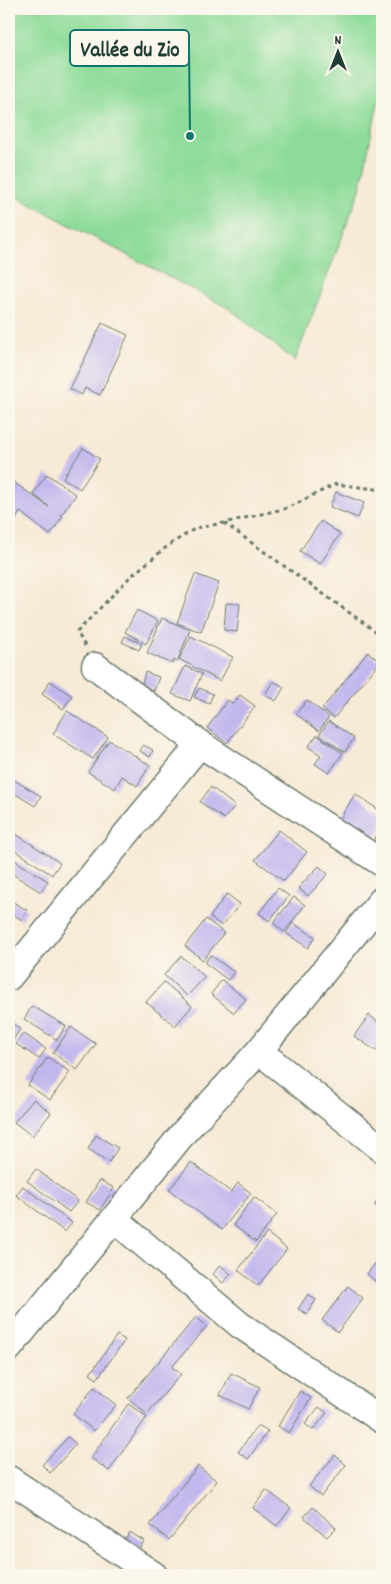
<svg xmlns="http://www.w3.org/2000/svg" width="391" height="1584" font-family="Dekko,sans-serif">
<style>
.green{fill:#8ddb9a;stroke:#568c67}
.building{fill:#c2b7ed}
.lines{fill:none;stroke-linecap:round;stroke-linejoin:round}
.street-casing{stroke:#6b7a6d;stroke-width:29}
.path{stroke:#6b7a6d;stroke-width:3;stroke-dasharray:4 4;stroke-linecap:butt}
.street{stroke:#fff;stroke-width:26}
.leader{fill:none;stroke:#0f766e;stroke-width:2}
.callout-dot{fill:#0f766e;stroke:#fbf7ec;stroke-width:2}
.callout{fill:#fbf7ec;stroke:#0f766e;stroke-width:2}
.callout-label{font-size:21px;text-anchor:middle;font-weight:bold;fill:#1f3d34}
</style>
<rect width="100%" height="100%" fill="#fbf7ec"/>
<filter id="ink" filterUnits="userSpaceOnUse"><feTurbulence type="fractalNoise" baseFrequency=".02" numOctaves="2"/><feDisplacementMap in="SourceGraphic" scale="10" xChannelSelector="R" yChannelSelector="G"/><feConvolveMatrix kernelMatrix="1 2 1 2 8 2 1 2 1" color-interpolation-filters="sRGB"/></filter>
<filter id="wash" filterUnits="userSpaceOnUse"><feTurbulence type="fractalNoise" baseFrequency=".0096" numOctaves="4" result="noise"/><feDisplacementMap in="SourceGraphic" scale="20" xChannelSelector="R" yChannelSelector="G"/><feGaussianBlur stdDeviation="1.12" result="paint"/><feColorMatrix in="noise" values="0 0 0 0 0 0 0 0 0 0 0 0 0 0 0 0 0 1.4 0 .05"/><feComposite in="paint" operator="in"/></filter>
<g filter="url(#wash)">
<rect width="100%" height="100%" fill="#f7ead6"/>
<!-- green -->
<polygon class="green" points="9,9 382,9 382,83 360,190 295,361 230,309 9,193"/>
<g id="blocks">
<!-- building -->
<g class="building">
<polygon points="102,323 128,335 100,395 85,388 82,395 70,389"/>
<polygon points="83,448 100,459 80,489 63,478"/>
<polygon points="47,474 76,495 61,515 63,516 50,535 20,512 13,524 9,522 9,479 49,507 33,494"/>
<polygon points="336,492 364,503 358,518 330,507"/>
<polygon points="321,521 340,534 320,564 300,551"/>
<polygon points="195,574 219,583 201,632 177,623"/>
<polygon points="226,603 240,604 237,632 224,630"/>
<polygon points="137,610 158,621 146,644 125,632"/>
<polygon points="162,618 190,630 177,662 174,660 173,664 147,653"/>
<polygon points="125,636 142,644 139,650 122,642"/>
<polygon points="191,636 233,657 220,681 179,659"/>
<polygon points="368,652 380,662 334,718 322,709"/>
<polygon points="185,666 202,674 190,701 172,694"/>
<polygon points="145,672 159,677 154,691 142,684"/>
<polygon points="50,681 72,696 63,709 42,694"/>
<polygon points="273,681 284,687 276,701 265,695"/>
<polygon points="199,688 213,694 209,704 194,697"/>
<polygon points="240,695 255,706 227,743 207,728 228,700 233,704"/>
<polygon points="307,700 329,717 319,731 296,714"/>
<polygon points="67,711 108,737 93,759 53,734"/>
<polygon points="329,721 354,738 345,752 319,735"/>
<polygon points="317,735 343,753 329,773 315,764 321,755 308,747"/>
<polygon points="109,740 150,765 137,786 122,776 115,789 88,772"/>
<polygon points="143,745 153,750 150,757 140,751"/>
<polygon points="9,777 41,796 35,806 9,790"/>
<polygon points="211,787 235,806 224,819 200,802"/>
<polygon points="355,794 382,812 382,827 372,843 338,822"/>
<polygon points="279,830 307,852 284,881 255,860"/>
<polygon points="16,834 60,863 52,875 9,846"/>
<polygon points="9,857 48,881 41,892 9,872"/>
<polygon points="319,866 328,874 308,896 298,888"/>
<polygon points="278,888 289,896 269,921 259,913"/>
<polygon points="227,894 240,904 222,926 210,917"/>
<polygon points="294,897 305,905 284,932 273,923"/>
<polygon points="13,902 27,910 22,920 9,912 9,909"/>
<polygon points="206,919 224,933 203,960 185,946"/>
<polygon points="293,923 315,937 308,948 286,933"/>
<polygon points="210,955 234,972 228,980 205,963"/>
<polygon points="181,956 205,977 187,996 164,975"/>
<polygon points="222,980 246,999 234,1013 211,994"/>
<polygon points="164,982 192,1006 175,1026 146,1002"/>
<polygon points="32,1006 66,1026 57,1040 24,1019"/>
<polygon points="369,1015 382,1025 382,1043 376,1051 354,1036"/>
<polygon points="9,1021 20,1029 12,1042 9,1039"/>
<polygon points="71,1027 96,1044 77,1070 53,1053"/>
<polygon points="23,1033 46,1049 39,1059 16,1044"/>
<polygon points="48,1057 70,1072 50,1100 28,1085"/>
<polygon points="34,1099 51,1113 32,1136 14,1122"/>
<polygon points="96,1135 118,1148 109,1162 88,1149"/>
<polygon points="191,1162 231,1192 238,1183 251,1193 222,1230 169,1190"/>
<polygon points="36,1169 78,1201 69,1212 27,1181"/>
<polygon points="100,1180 114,1188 100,1210 86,1202"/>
<polygon points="23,1186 72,1223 65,1232 16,1195"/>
<polygon points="382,1195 382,1210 375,1205"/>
<polygon points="254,1197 277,1214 256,1242 233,1225"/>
<polygon points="267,1233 287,1249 258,1286 238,1270"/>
<polygon points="382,1255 382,1287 367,1274"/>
<polygon points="220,1265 231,1274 223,1283 213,1274"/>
<polygon points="348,1286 363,1298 338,1332 322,1320"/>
<polygon points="308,1294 316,1300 307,1314 298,1309"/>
<polygon points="196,1317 207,1326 172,1367 181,1374 147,1414 128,1398"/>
<polygon points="117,1335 125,1340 97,1379 90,1374"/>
<polygon points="231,1373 260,1387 248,1409 220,1395"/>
<polygon points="94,1387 116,1405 94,1431 73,1414"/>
<polygon points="300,1391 311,1398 289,1433 278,1426"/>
<polygon points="128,1404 147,1417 109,1471 91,1458"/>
<polygon points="319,1407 327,1413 313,1430 305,1424"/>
<polygon points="258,1425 268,1431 248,1459 238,1452"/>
<polygon points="68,1437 76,1444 50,1473 42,1465"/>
<polygon points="335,1455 346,1465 321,1496 309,1486"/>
<polygon points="198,1466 217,1481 169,1540 150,1525"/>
<polygon points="266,1490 291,1508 277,1526 253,1508"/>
<polygon points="313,1507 336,1528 327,1537 304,1517"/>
<polygon points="130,1532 144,1541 137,1552 123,1544"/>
</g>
</g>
</g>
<g filter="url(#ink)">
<use href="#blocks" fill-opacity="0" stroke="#6b7a6d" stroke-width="1"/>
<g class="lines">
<!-- street casing -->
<g class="street-casing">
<g id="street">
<polyline points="95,666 200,744 382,863"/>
<polyline points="9,977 200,744"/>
<polyline points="259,1051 382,1149"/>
<polyline points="114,1219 240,1325 382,1420"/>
<polyline points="9,1348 185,1131 259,1051 382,900"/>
<polyline points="9,1479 154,1575"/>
</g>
</g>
<!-- path -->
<g class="path">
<polyline points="224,523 382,636"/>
<polyline points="85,646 77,632 130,577 169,545 196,528 224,523 287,508 336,484 382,490"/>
</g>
<!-- street -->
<use href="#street" class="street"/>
</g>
</g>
<!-- callouts -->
<path class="leader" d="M190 136L189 48"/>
<circle class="callout-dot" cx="190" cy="136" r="5"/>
<rect class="callout" x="70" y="30" width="119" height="36" rx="5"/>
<g class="callout-label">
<text x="130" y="56">Vallée du Zio</text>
</g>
<!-- margin -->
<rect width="391" height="1584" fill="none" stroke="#fbf7ec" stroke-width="30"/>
<!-- north arrow -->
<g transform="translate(338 52)" stroke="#fbf7ec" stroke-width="4" paint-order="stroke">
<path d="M0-4L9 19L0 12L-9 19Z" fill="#1f3d34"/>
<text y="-8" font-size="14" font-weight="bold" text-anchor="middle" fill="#1f3d34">N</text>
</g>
</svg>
